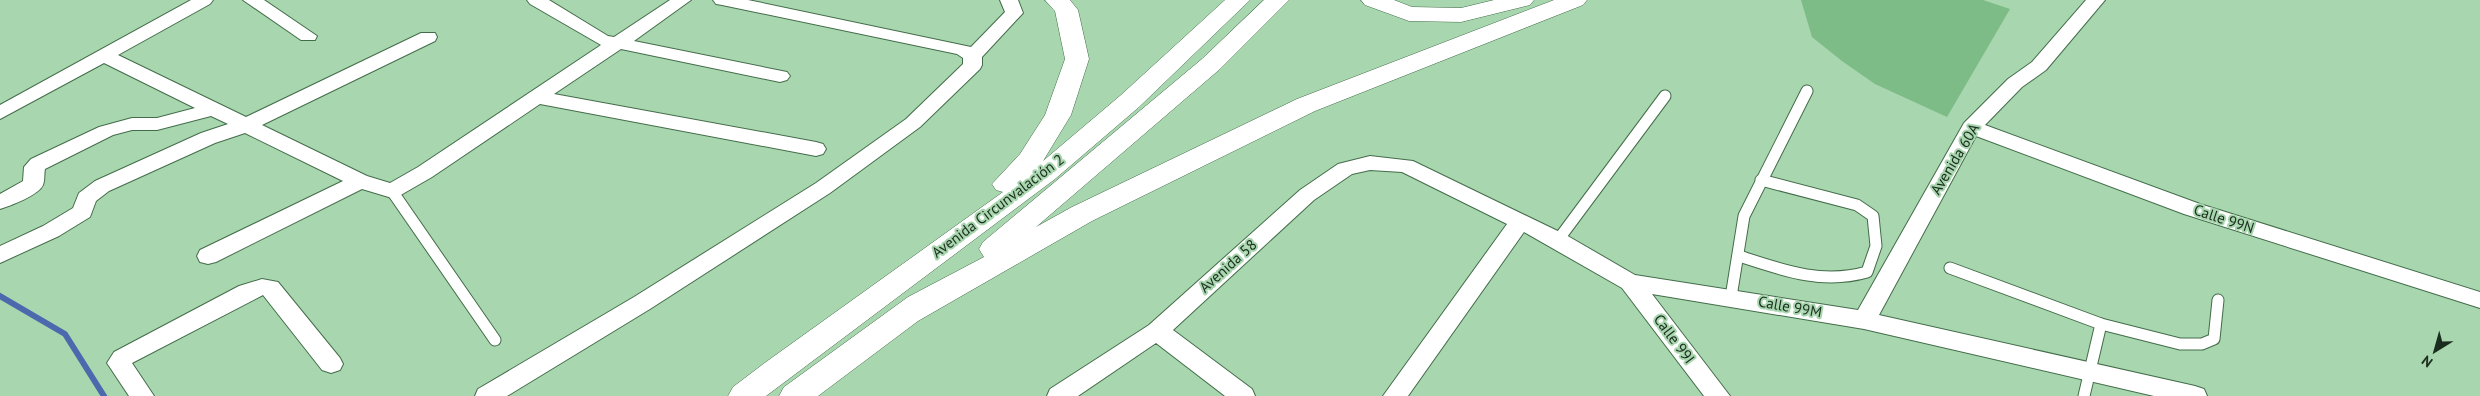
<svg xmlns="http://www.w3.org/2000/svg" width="2480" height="396" font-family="'PT Sans',sans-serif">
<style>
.green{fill:#7dbb87}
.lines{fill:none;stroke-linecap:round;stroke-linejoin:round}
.stream{stroke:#4d69ad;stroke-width:6}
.lane-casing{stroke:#436d4a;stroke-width:13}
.street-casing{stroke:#436d4a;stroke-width:2}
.highway-casing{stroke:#436d4a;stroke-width:1}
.lane{stroke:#fff;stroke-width:11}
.street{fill:#fff;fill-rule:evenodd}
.highway{fill:#fff;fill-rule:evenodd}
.labels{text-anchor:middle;stroke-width:4;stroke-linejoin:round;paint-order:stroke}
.street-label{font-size:15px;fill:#1b2d1e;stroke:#a8d6ae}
</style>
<rect width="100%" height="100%" fill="#a8d6ae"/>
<!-- green -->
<polygon class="green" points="1801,0 1983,0 2010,9 1947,117 1875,84 1842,61 1812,37"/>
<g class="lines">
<!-- stream -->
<polyline class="stream" points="0,296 65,334 104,396"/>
<!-- lane casing -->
<g class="lane-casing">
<g id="lane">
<polyline points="392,191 495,340"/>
<polyline points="1558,240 1665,96"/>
<path d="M1739 256C1782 270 1822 285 1867 272L1876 246 1873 216 1857 205 1761 180"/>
<polyline points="1950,268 2101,324 2180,344 2202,344 2214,339 2218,300"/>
<polyline points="1731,297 1744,216 1807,91"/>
<polyline points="2084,396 2101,324"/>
</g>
</g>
<!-- street casing -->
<g class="street-casing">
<g id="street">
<path d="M191 0H213L210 4 118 55 246 117 421 33H435L437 37 435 41 262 125 367 176 390 183 418 167 601 45 530 4 527 0H549L608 36 614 37 670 0H691L634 41 787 72 790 76 787 80 780 82 621 49 554 94 816 142 823 144 826 149 823 154 816 156 540 104 432 177 399 196 392 198 362 189 216 262 208 264 200 262 197 256 200 250 343 181 245 133 215 143 109 191 96 201 90 217 59 236 0 263V246L43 226 73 208 79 193 95 181 201 133 228 124 211 116 157 130H132L113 135 45 169C44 173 45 180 43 185 39 195 10 206 0 209V194L23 181 24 167 31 159 99 127 132 118H157L195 108 104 63 0 119V105Z"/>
<polygon points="243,0 264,0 317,36 315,40 301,40"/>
<polygon points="713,0 748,0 971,47 1005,12 1000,0 1018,0 1023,13 982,57 982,65 980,69 920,127 830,193 650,309 507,396 475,396 478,389 634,297 816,183 906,119 963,64 963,58 957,54 722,5 716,4"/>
<polygon points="2086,0 2105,0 2046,70 2022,87 1985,125 2200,204 2480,292 2480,308 2184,214 1976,136 1879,315 2195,386 2204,389 2207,396 2154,396 1864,329 1652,294 1730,396 1704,396 1622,288 1524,232 1408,396 1383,396 1507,224 1402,172 1370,170 1352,174 1314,200 1173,330 1252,389 1255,396 1225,396 1156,343 1078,396 1047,396 1050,389 1149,325 1300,190 1338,164 1370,156 1413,161 1566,235 1635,275 1858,310 1964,123 2008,79 2032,62"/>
<polygon points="262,279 278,282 340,358 343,364 340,370 331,373 322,370 263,295 132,363 154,396 129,396 107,363 114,352 239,286"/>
</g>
</g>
<!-- highway casing -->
<g class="highway-casing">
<g id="highway">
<polygon points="1045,0 1070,0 1078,10 1089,59 1071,115 1043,161 1121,95 1225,0 1250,0 1139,107 1055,179 766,396 728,396 733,387 766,362 1003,192 996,190 992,184 1020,154 1045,115 1065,59 1055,11"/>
<polygon points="1264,0 1289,0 1220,69 1036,227 1072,207 1297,99 1554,0 1587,0 1583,5 1315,111 1092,221 918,321 818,396 779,396 784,387 908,297 984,257 979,249 983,242 1202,59"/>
<polygon points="1361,0 1394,0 1412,7 1461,8 1494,0 1534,0 1530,5 1461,22 1409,21 1365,5"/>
</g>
</g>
<!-- lane -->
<use href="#lane" class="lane"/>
<!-- street -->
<use href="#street" class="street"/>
<!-- highway -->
<use href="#highway" class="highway"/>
</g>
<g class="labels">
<!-- street labels -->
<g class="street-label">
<text transform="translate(1955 159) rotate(-59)" y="5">Avenida 60A</text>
<text transform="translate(998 206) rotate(-37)" y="5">Avenida Circunvalación 2</text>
<text transform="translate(2224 219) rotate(18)" y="5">Calle 99N</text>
<text transform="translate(1228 266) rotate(-42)" y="5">Avenida 58</text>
<text transform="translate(1790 307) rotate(10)" y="5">Calle 99M</text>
<text transform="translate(1674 339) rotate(53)" y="5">Calle 99I</text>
</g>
</g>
<!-- north arrow -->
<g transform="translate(2435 351) rotate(217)" stroke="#a8d6ae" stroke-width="4" paint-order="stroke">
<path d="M0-4L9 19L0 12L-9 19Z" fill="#1b2d1e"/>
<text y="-8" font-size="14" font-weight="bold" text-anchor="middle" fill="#1b2d1e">N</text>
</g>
</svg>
